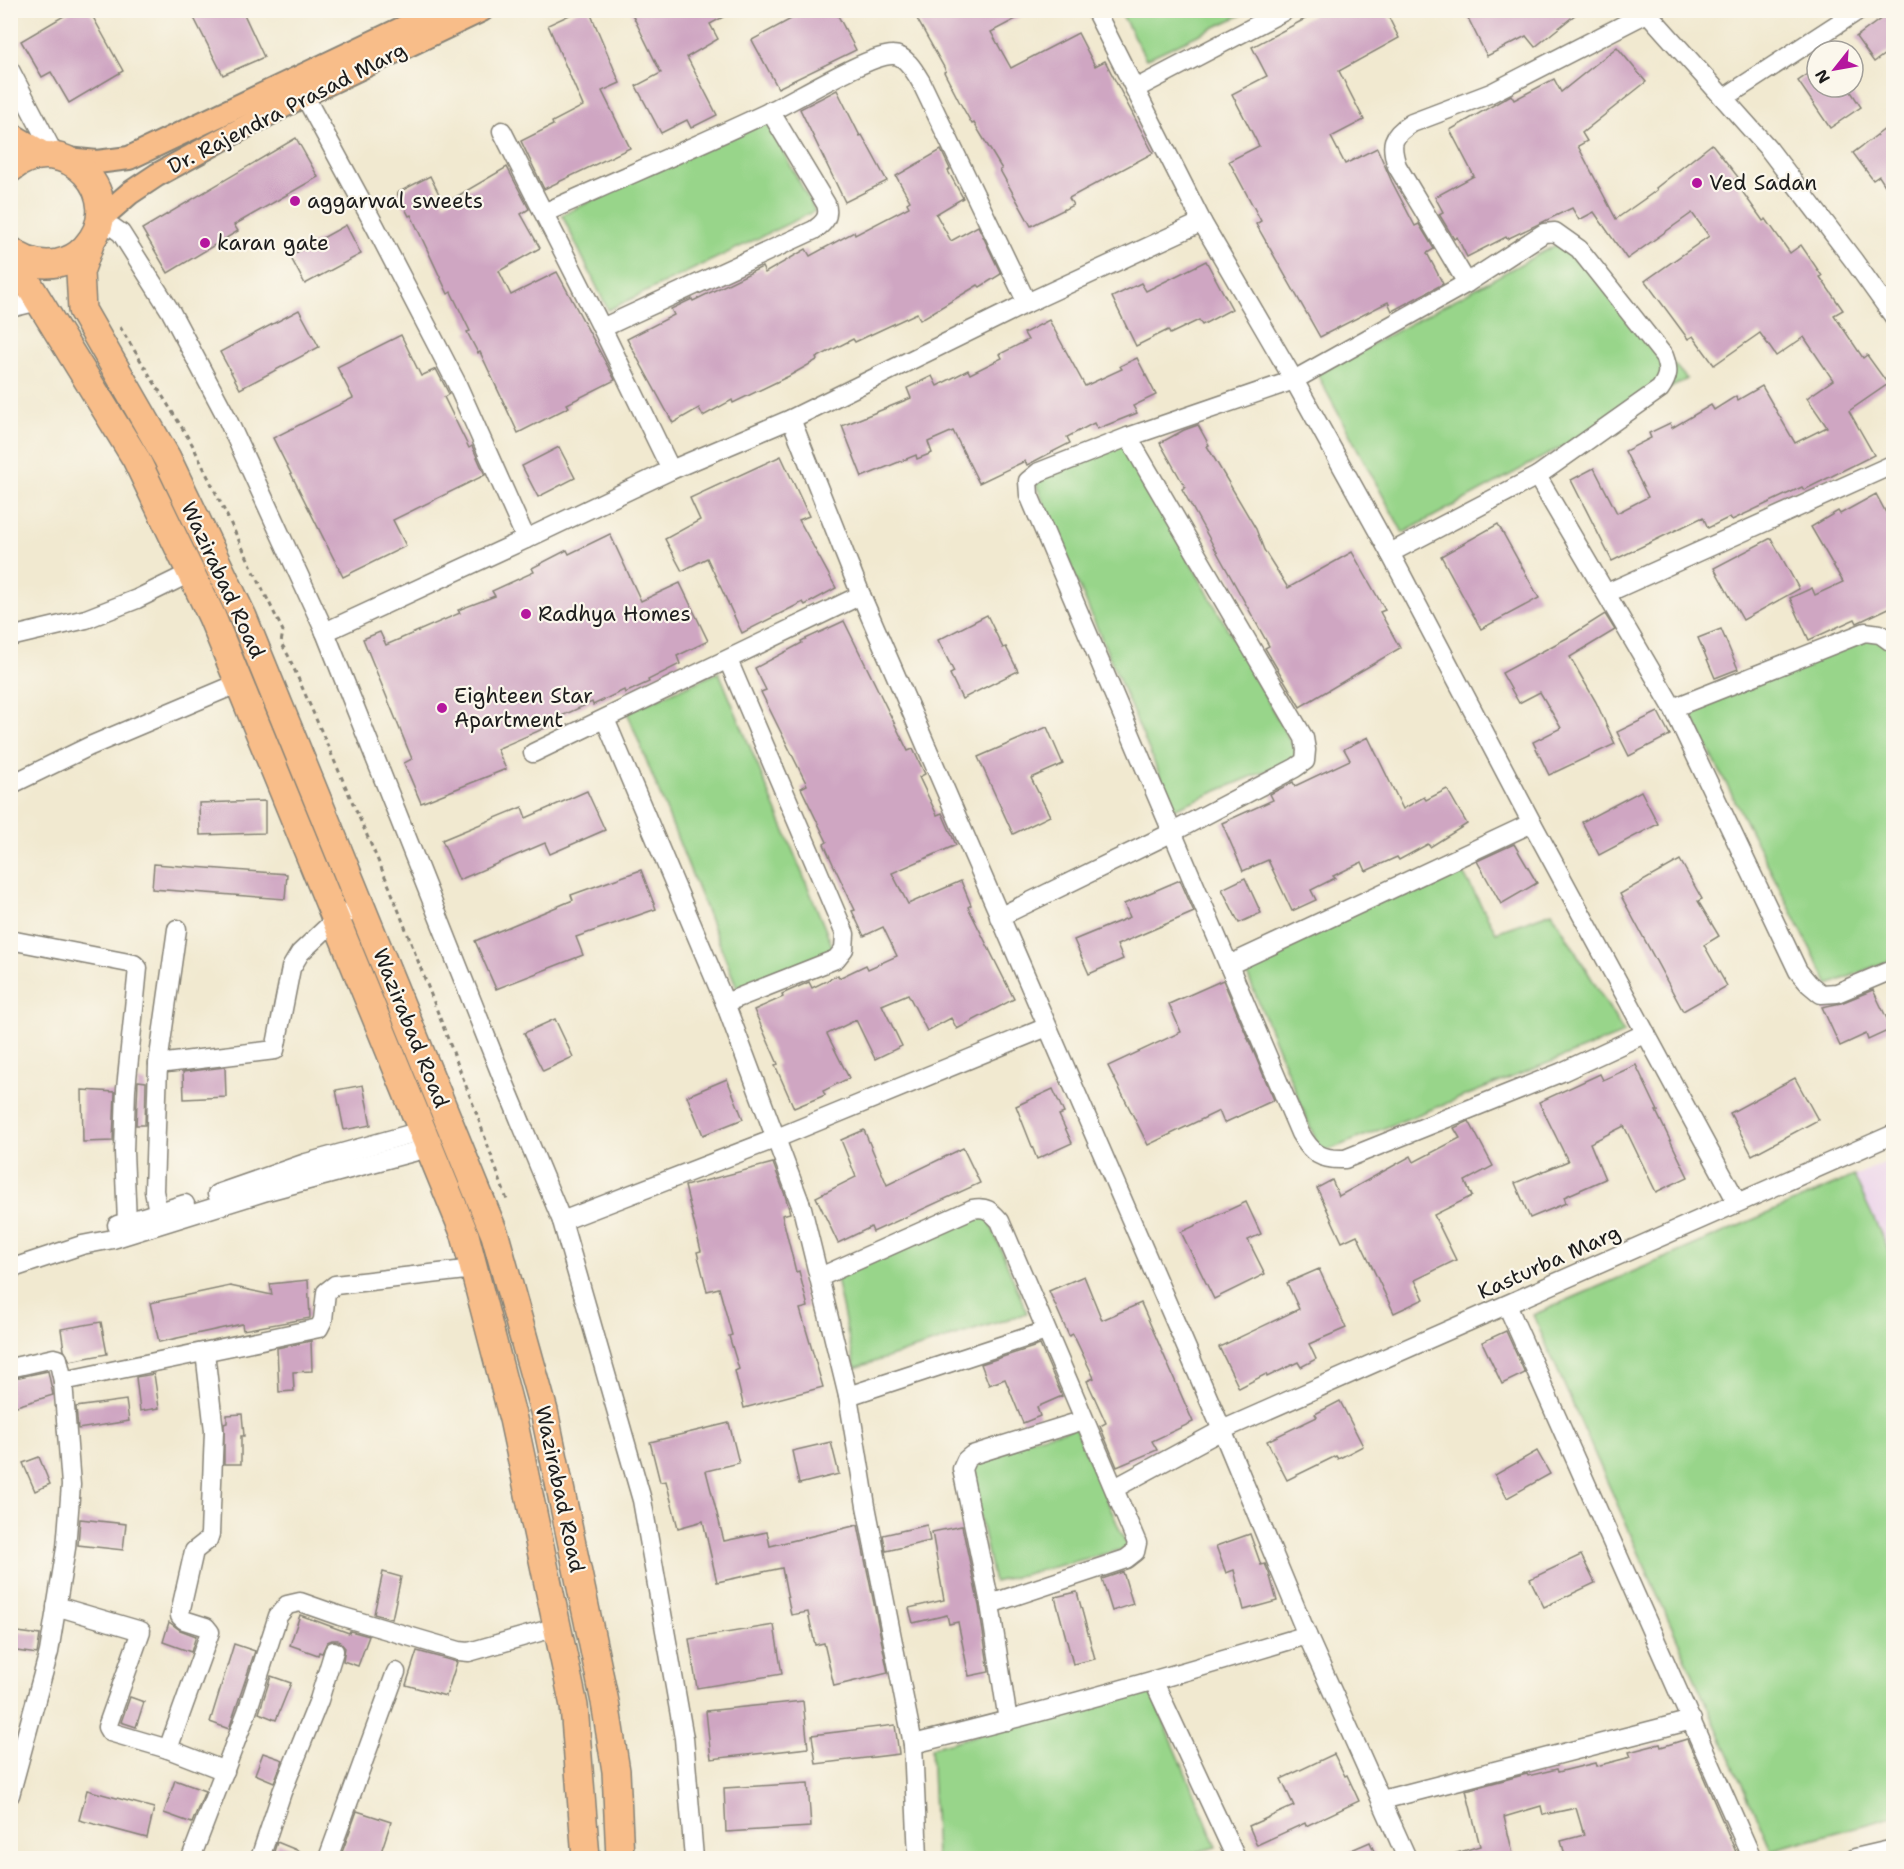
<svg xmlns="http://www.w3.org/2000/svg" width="1904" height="1869" font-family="'Shantell Sans',sans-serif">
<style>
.built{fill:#ebd1eb}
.green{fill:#98d58a;stroke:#5a7853;stroke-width:1.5}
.building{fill:#cfa6c2}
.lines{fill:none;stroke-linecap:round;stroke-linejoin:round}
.minor-casing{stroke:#868276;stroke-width:21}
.major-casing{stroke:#868276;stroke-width:26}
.highway-casing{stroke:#868276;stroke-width:30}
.path{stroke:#868276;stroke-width:3;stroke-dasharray:4.5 4.5;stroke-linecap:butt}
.minor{stroke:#fff;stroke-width:18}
.major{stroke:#f8bd89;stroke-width:22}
.highway{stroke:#f8bd89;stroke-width:27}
.poi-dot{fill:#b5179e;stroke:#fbf7ec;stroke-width:2}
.labels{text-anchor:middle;stroke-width:4.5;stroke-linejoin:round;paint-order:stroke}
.street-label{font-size:21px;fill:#1c1c1c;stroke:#fbf7ec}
.poi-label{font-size:21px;fill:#1c1c1c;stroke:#fbf7ec;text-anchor:start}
</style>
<rect width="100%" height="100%" fill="#fbf7ec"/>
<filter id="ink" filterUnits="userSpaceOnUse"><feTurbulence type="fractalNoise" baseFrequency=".0167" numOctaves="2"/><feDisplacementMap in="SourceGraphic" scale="12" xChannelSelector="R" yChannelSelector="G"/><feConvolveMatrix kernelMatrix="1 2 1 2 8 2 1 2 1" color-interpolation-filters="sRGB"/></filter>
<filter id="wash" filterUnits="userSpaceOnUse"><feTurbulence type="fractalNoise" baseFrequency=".008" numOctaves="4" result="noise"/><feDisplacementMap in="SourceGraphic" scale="24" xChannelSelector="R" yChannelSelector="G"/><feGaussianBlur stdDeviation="1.35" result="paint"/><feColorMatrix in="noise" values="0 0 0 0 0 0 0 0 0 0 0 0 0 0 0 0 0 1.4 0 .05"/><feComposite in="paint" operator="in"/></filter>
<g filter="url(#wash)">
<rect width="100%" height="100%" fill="#f1e9d0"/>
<!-- built -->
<polygon class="built" points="1893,1159 1893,1260 1854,1176"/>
<!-- green -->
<g class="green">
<polygon points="1120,11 1250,11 1146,59"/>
<polygon points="764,116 815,211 608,310 562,215"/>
<polygon points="1565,240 1687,379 1403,533 1317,374"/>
<polygon points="1123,441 1299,757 1174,809 1035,482"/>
<polygon points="1885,629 1894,644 1893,959 1829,985 1685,703"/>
<polygon points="719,672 834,950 738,990 627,712"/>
<polygon points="1457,862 1496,932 1552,912 1624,1033 1321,1153 1240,957"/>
<polygon points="1854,1176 1893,1260 1893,1817 1771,1850 1533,1315"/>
<polygon points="985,1210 1027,1313 855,1368 834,1269"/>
<polygon points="1075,1428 1128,1548 994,1582 966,1454"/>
<polygon points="1149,1687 1217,1847 1171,1858 936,1858 931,1748"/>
</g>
<g id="blocks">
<!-- building -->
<g class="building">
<polygon points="74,10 89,10 123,71 69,103 51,72 42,77 21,41"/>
<polygon points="190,10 242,10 264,57 223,75"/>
<polygon points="580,10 589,10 620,83 602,91 630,148 544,189 521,141 553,125 552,122 583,106 548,25"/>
<polygon points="630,10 736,10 710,24 718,39 687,57 717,115 691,128 687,120 661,133 636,86 661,73"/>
<polygon points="817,10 835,10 856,50 778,88 752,40 804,12 806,16"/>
<polygon points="927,10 1033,10 991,32 1011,68 1078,33 1095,66 1105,61 1153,153 1069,198 1073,205 1031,226 1000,170 1002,169 974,123 972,124 959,101 944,72 946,71 916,17"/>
<polygon points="1322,10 1385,10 1399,38 1339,71 1364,120 1331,137 1345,164 1377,148 1392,182 1415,226 1419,224 1434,249 1427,253 1443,284 1392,311 1388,302 1320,337 1256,224 1261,221 1229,161 1259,146 1232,94 1267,76 1252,47"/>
<polygon points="1464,10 1581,10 1535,47 1526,36 1487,56"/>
<polygon points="1893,10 1893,48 1874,62 1856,37"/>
<polygon points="1617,47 1646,82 1582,133 1587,141 1578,146 1616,219 1657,190 1656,188 1712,144 1738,177 1734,180 1763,221 1766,219 1790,253 1801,245 1822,276 1820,277 1843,310 1834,315 1863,358 1867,355 1888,384 1849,411 1874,455 1804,490 1802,487 1732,520 1730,517 1708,528 1703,517 1612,561 1571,480 1594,468 1617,513 1648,497 1625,451 1651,438 1649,433 1670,423 1672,428 1711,405 1714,410 1736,396 1738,400 1762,386 1795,443 1827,427 1807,398 1833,380 1804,337 1776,356 1760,333 1714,365 1693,336 1688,339 1645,281 1709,236 1692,213 1627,259 1594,212 1579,220 1572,208 1507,239 1506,237 1467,257 1457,237 1454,239 1439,214 1443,212 1435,197 1474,176 1450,130 1511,95 1514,100 1554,79 1561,92"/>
<polygon points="1817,68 1817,87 1848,87 1861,107 1830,128 1798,81"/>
<polygon points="837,90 860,136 862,135 887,181 845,202 800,109"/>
<polygon points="1893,123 1893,198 1879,176 1873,180 1853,153"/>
<polygon points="296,138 318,177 234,225 238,231 168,273 142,229"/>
<polygon points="941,150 950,169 948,171 963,198 936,214 951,241 978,226 1001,274 980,287 978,285 920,320 917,313 855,342 853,339 816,358 817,360 789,376 733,403 732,400 703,416 699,408 673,423 627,339 674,315 671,309 692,299 693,301 762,267 765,273 806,249 810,256 854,232 855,235 909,207 907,203 910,201 896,176"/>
<polygon points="507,167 529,209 521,214 540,248 499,271 511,295 557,272 615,380 567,404 569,407 518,433 480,352 478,353 467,332 470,331 451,292 448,294 411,215 409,216 397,193 430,176 444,204"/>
<polygon points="346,225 361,254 305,284 290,256"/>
<polygon points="1206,261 1232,309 1202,325 1199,320 1170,334 1168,330 1136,346 1112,297 1141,283 1146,291"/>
<polygon points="299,310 319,347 240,389 220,352"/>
<polygon points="1049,320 1085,386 1122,369 1120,366 1137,358 1156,395 1133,406 1137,413 1097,429 1094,423 1067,437 1070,443 1027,465 1025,461 979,483 953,431 928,442 932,453 917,459 916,455 862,477 842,426 911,398 907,388 932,376 937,386 968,370 970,374 1002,358 1000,354 1028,340 1024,333"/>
<polygon points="401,335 421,376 436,369 449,394 444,397 469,448 472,446 485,475 393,520 406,546 343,577 273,438 353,398 337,367"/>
<polygon points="1198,425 1209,445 1207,446 1256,529 1264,550 1288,588 1352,552 1385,610 1380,612 1400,648 1300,707 1265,648 1269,646 1193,509 1182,489 1185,487 1160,443 1184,430"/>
<polygon points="559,447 575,478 538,497 522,466"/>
<polygon points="781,456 809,516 799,520 836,588 805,605 803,602 742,633 707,558 682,571 665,539 700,520 690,498"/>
<polygon points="1876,494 1893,526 1893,606 1857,623 1855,619 1809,640 1790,598 1812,588 1815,595 1843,582 1811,527 1838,511 1840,514"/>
<polygon points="1498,524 1539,598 1481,629 1441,556"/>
<polygon points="610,534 641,601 680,583 708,641 677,656 680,664 648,680 649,682 625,693 624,690 593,705 592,702 557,718 559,722 497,749 506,769 421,803 404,763 412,759 363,639 380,632 386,645 460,613 458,610 495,596 492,591 534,572 532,568 567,550 569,554"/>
<polygon points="1771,538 1799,589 1743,620 1714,568"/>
<polygon points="1605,614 1615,630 1570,657 1596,702 1615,744 1549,775 1533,742 1561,728 1540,692 1519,703 1502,673 1567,638"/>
<polygon points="987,615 1003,648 1006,647 1018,671 962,699 950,674 954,672 938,640"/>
<polygon points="844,621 908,751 913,749 925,774 919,777 937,815 942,813 956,845 892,873 908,904 961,881 971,905 968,907 1014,999 957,1029 951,1018 927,1031 908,994 882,1005 902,1046 875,1059 856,1020 827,1034 849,1078 823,1091 825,1095 794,1108 775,1065 778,1064 754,1010 783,997 782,994 809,982 812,988 838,975 839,978 866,965 868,969 897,956 883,927 864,936 852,911 855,910 833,864 824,844 827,842 801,788 807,785 761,692 766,690 755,668 802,643 801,641"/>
<polygon points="1721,629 1738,669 1715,678 1698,638"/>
<polygon points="1658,712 1670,735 1629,756 1617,732"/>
<polygon points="1047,727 1063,764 1031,778 1050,816 1013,834 978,757"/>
<polygon points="1368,737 1403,809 1424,797 1426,800 1447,789 1467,824 1430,847 1428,844 1399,860 1397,857 1366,871 1362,862 1333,876 1335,878 1311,890 1316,900 1292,911 1268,860 1243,871 1222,823 1273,800 1270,794 1293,782 1295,786 1350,760 1344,749"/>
<polygon points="587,791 605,830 550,854 545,843 459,880 442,840 522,807 526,818"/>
<polygon points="1641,791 1658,824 1599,855 1582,822"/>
<polygon points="265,801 265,833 200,835 199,803"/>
<polygon points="1514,844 1537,883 1501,904 1477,861"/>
<polygon points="1680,860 1702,899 1698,901 1719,936 1704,945 1727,986 1683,1011 1620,894"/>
<polygon points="154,864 287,874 285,899 152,889"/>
<polygon points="641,870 656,909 576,937 583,955 496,989 475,941 573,900 571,895"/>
<polygon points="1245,878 1261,913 1239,923 1222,889"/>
<polygon points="1180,880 1194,912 1117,945 1123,959 1089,974 1074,940 1130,917 1124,904"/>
<polygon points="1223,980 1274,1100 1224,1123 1219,1111 1148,1145 1108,1066 1181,1032 1169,1004"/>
<polygon points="1873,990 1892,1029 1868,1040 1866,1034 1840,1046 1822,1007 1841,1003"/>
<polygon points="555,1019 573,1057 543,1071 524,1033"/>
<polygon points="1636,1065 1658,1111 1656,1111 1688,1177 1656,1192 1624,1126 1590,1143 1605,1179 1564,1197 1566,1203 1530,1218 1515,1183 1568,1161 1539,1102 1600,1074 1603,1080"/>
<polygon points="225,1067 226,1097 184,1099 183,1072"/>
<polygon points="1795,1078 1818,1120 1752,1155 1730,1113"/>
<polygon points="727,1079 743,1119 703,1135 687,1096"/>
<polygon points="138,1081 146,1082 145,1125 136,1125"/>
<polygon points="363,1085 371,1125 344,1130 336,1090"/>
<polygon points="1053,1089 1064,1113 1059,1115 1072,1143 1037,1159 1016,1106"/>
<polygon points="82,1090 115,1092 113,1141 83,1142"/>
<polygon points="1469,1121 1493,1166 1465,1181 1472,1196 1434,1215 1456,1260 1415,1280 1424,1299 1394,1313 1357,1235 1342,1242 1317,1188 1332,1180 1339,1196 1411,1156 1414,1162 1460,1138 1454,1128"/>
<polygon points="864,1130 887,1185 963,1148 980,1183 873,1232 871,1227 838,1243 816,1197 856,1177 841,1140"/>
<polygon points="773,1163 785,1195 790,1213 782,1215 796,1272 799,1271 808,1307 800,1309 823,1387 744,1408 735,1371 739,1369 729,1336 732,1335 719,1288 707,1291 697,1252 701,1251 685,1186"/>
<polygon points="1246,1202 1261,1234 1248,1240 1265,1274 1214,1299 1181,1232"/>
<polygon points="1319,1269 1346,1328 1309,1344 1316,1359 1301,1367 1298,1362 1267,1377 1266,1374 1239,1388 1219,1347 1299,1309 1287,1283"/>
<polygon points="1084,1276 1102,1320 1141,1303 1193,1422 1152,1441 1157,1450 1117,1467 1100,1426 1106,1423 1087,1381 1094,1378 1073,1334 1069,1336 1049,1291"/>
<polygon points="308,1280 310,1318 243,1330 242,1324 159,1342 150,1303 230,1286 272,1295 270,1284"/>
<polygon points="101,1322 107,1354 70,1361 64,1350 61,1329"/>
<polygon points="1506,1331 1525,1373 1502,1384 1482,1342"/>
<polygon points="311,1341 312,1371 293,1372 294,1391 279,1392 277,1348"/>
<polygon points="1040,1345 1062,1396 1037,1407 1040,1416 1023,1423 1005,1379 989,1385 981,1364"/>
<polygon points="48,1371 53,1395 10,1408 10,1379"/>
<polygon points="154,1374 159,1408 140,1411 136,1377"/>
<polygon points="126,1400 129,1421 78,1429 76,1407"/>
<polygon points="1340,1401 1363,1446 1338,1459 1336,1456 1287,1480 1267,1441 1317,1417 1315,1414"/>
<polygon points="242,1414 244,1436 241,1436 241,1464 224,1464 224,1424 227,1423 227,1415"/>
<polygon points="729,1423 739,1463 706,1471 724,1541 767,1532 770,1546 858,1525 888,1673 834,1686 824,1643 815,1645 808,1612 791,1615 782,1568 717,1582 703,1521 678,1528 666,1481 660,1482 650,1442"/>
<polygon points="831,1442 839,1474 799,1484 792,1451"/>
<polygon points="1537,1451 1550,1474 1507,1498 1495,1475"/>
<polygon points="39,1457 50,1484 35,1491 23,1463"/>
<polygon points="80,1519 126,1524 123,1550 78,1545"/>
<polygon points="927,1525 930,1541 886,1551 883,1535"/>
<polygon points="962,1526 979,1606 989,1672 969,1676 958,1622 949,1624 947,1615 913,1623 909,1608 944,1600 932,1532"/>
<polygon points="1250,1534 1261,1565 1265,1564 1269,1573 1277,1601 1244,1610 1234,1570 1226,1573 1216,1546"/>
<polygon points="1581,1555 1595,1583 1544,1607 1530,1579"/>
<polygon points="383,1572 401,1577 392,1619 374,1614"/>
<polygon points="1123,1572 1133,1604 1112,1611 1102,1579"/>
<polygon points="1077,1592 1095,1659 1073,1664 1055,1597"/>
<polygon points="300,1615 349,1633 350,1631 369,1636 358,1666 343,1661 345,1648 338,1640 332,1640 327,1642 322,1653 319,1652 318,1655 290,1645"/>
<polygon points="169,1622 180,1630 196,1636 191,1652 163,1642"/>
<polygon points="774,1625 782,1674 697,1688 689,1639"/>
<polygon points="10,1631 40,1635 37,1654 10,1650"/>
<polygon points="234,1644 255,1651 229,1729 210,1722"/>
<polygon points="417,1651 457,1662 446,1696 406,1685"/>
<polygon points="271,1676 291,1683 276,1720 259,1713"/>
<polygon points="130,1697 144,1702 136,1727 121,1722"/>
<polygon points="803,1701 808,1748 711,1759 706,1711"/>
<polygon points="895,1725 899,1754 816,1764 812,1735"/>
<polygon points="1687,1739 1736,1852 1714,1858 1566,1858 1561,1841 1584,1835 1576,1808 1543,1815 1541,1806 1504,1817 1514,1858 1451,1858 1450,1855 1480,1846 1466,1790 1527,1774 1528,1776 1557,1769 1558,1772 1595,1763 1596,1766 1631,1757 1629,1752 1660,1744 1661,1747"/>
<polygon points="263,1753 283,1760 274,1782 255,1774"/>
<polygon points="1334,1754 1345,1776 1347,1775 1359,1801 1306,1826 1305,1823 1257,1845 1249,1826 1294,1806 1281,1779"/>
<polygon points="175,1780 205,1791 192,1823 164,1813"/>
<polygon points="808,1783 811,1827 726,1832 724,1788"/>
<polygon points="87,1790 154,1808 147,1838 79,1820"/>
<polygon points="357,1811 391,1822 379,1858 340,1858"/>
<polygon points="277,1842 316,1858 272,1858"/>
<polygon points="1370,1842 1377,1858 1333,1858"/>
</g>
</g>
</g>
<g filter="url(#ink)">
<use href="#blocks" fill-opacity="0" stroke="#868276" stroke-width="1.5"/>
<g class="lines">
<!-- minor casing -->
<g class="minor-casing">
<g id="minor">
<polyline points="1095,10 1202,222 1294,380 1390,553 1532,823 1737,1202"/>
<polyline points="1645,10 1768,148 1854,261 1894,317"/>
<polyline points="10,70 55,156"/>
<polyline points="1135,89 1286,10"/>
<polyline points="304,95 375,226 456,382 526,539"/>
<polyline points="1724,98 1859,10"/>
<polyline points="502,131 602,328 671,470"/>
<path d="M544 213C619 179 695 147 769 112 795 100 870 54 893 55 906 55 915 72 921 82L1027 303"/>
<polyline points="99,224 114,228 121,233 171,312 226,416 325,632 504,1082 562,1221 642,1500 684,1738 694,1858"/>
<path d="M1467 283 1397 166C1390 144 1391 136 1412 123L1491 93 1647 13"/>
<polyline points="10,308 39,301"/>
<path d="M602 328 814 230C824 223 830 217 826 204L770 111"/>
<polyline points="791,419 861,595 1222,1430 1307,1635 1407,1858"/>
<polyline points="1537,476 1673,708 1798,971 1809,984 1821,994 1837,993 1894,969"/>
<path d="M1390 553 1537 476 1660 389C1669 376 1669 370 1664 356L1579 249 1555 232 1544 233 1467 283 1294 380 1128 437 1039 472 1028 481 1029 495 1300 1133C1312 1154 1321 1160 1345 1159L1562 1072 1646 1033"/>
<polyline points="1607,593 1894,464"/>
<polyline points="325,632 526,539 671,470 791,419 1027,303 1202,222"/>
<polyline points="10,637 86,619 137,599 190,573"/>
<polyline points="1673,708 1865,632 1880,634 1894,644"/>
<polyline points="605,719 725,1003 802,1208 848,1396 866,1506 913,1744 918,1858"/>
<polyline points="533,753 861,595"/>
<polyline points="10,785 90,746 239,683"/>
<polyline points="999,917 1171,833 1295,768 1305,761 1306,750 1304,738 1128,437"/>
<polyline points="177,929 158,1064 275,1050 291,968 300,953 336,919 362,906"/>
<polyline points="10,940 134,964 138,968 126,1089 124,1152 127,1222"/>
<polyline points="1229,965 1532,823"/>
<polyline points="725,1003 836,959 844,949 845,934 728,660"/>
<polyline points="217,1194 306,1163 421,1131"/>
<polyline points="158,1212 154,1191 158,1064"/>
<polyline points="562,1221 777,1138 1047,1027"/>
<polyline points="117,1225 185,1204"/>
<polyline points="10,1269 82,1245 113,1239 267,1191 428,1148"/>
<path d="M820 1277 972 1209C986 1206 991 1211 1000 1221L1137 1543 1135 1552 1126 1559 990 1604"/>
<polyline points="1507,1305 1752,1858"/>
<polyline points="205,1352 214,1431 210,1534 208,1540 194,1551 180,1613 180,1616 184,1620 206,1627 210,1632 168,1749 225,1771"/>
<polyline points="10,1368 54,1358 58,1359 63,1381 71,1485 66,1548 49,1652 10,1795"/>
<polyline points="63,1381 319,1328 323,1320 326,1292 335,1285 474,1269"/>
<polyline points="848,1396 1046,1331"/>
<polyline points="1115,1488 1222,1430 1894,1134"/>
<polyline points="56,1606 141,1631 107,1727 110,1732 168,1749"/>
<polyline points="1154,1682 1236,1858"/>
<polyline points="1008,1721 990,1604 962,1469 966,1460 972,1455 1084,1420"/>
<path d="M913 1744C1046 1712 1176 1675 1307 1635"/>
<polyline points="1382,1800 1692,1720"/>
<polyline points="191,1858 247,1712 278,1616 287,1605 300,1602 340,1616 459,1651 469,1652 557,1627"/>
<polyline points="260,1858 282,1792 319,1700 334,1651"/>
<polyline points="328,1858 396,1672"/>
<polyline points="1855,1858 1894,1849"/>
</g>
</g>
<!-- major casing -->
<g class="major-casing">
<g id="major">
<polyline points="67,159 97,162 129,158 441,10"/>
<polyline points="100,219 130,193 157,175 304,95 482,10"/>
</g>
</g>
<!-- highway casing -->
<g class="highway-casing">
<g id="highway">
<polyline points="10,136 42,155"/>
<path d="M10 169C64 125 132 198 85 248 78 256 68 261 58 263 40 266 24 262 10 250"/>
<polyline points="91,241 80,272 82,310 167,458 243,617 495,1235 544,1411 605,1702 616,1771 620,1858"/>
<polyline points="10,254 136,459 212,617 465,1235 513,1419 574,1706 586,1858"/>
</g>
</g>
<!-- path -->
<polyline class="path" points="120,327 192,444 283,631 281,643 288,655 390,888 476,1112 508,1203"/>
<!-- minor -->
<use href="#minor" class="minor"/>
<!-- major -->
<use href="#major" class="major"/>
<!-- highway -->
<use href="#highway" class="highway"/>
</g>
</g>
<!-- markers -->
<g class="poi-dot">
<circle cx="1697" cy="183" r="6"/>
<circle cx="295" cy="201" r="6"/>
<circle cx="205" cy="243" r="6"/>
<circle cx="526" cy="614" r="6"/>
<circle cx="442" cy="708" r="6"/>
</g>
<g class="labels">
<!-- street labels -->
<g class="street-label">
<text transform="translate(287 108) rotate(-27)" y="7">Dr. Rajendra Prasad Marg</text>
<text transform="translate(223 580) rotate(65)" y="7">Wazirabad Road</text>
<text transform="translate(411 1028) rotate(68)" y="7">Wazirabad Road</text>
<text transform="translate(1549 1262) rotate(-24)" y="7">Kasturba Marg</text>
<text transform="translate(560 1489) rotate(78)" y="7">Wazirabad Road</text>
</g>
<!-- poi labels -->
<g class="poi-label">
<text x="1709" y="190">Ved Sadan</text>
<text x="307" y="208">aggarwal sweets</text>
<text x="217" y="250">karan gate</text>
<text x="538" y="621">Radhya Homes</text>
<text x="454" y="703">Eighteen Star<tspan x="454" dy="24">Apartment</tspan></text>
</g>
</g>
<!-- margin -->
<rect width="1904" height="1869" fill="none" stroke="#fbf7ec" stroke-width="36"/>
<!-- north arrow -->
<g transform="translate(1835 69) rotate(239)"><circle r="28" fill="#fbf7ec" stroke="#a29f99" stroke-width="1.5"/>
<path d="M0-4.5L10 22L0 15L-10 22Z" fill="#b5179e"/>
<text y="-9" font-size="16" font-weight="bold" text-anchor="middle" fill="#1c1c1c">N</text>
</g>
</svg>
